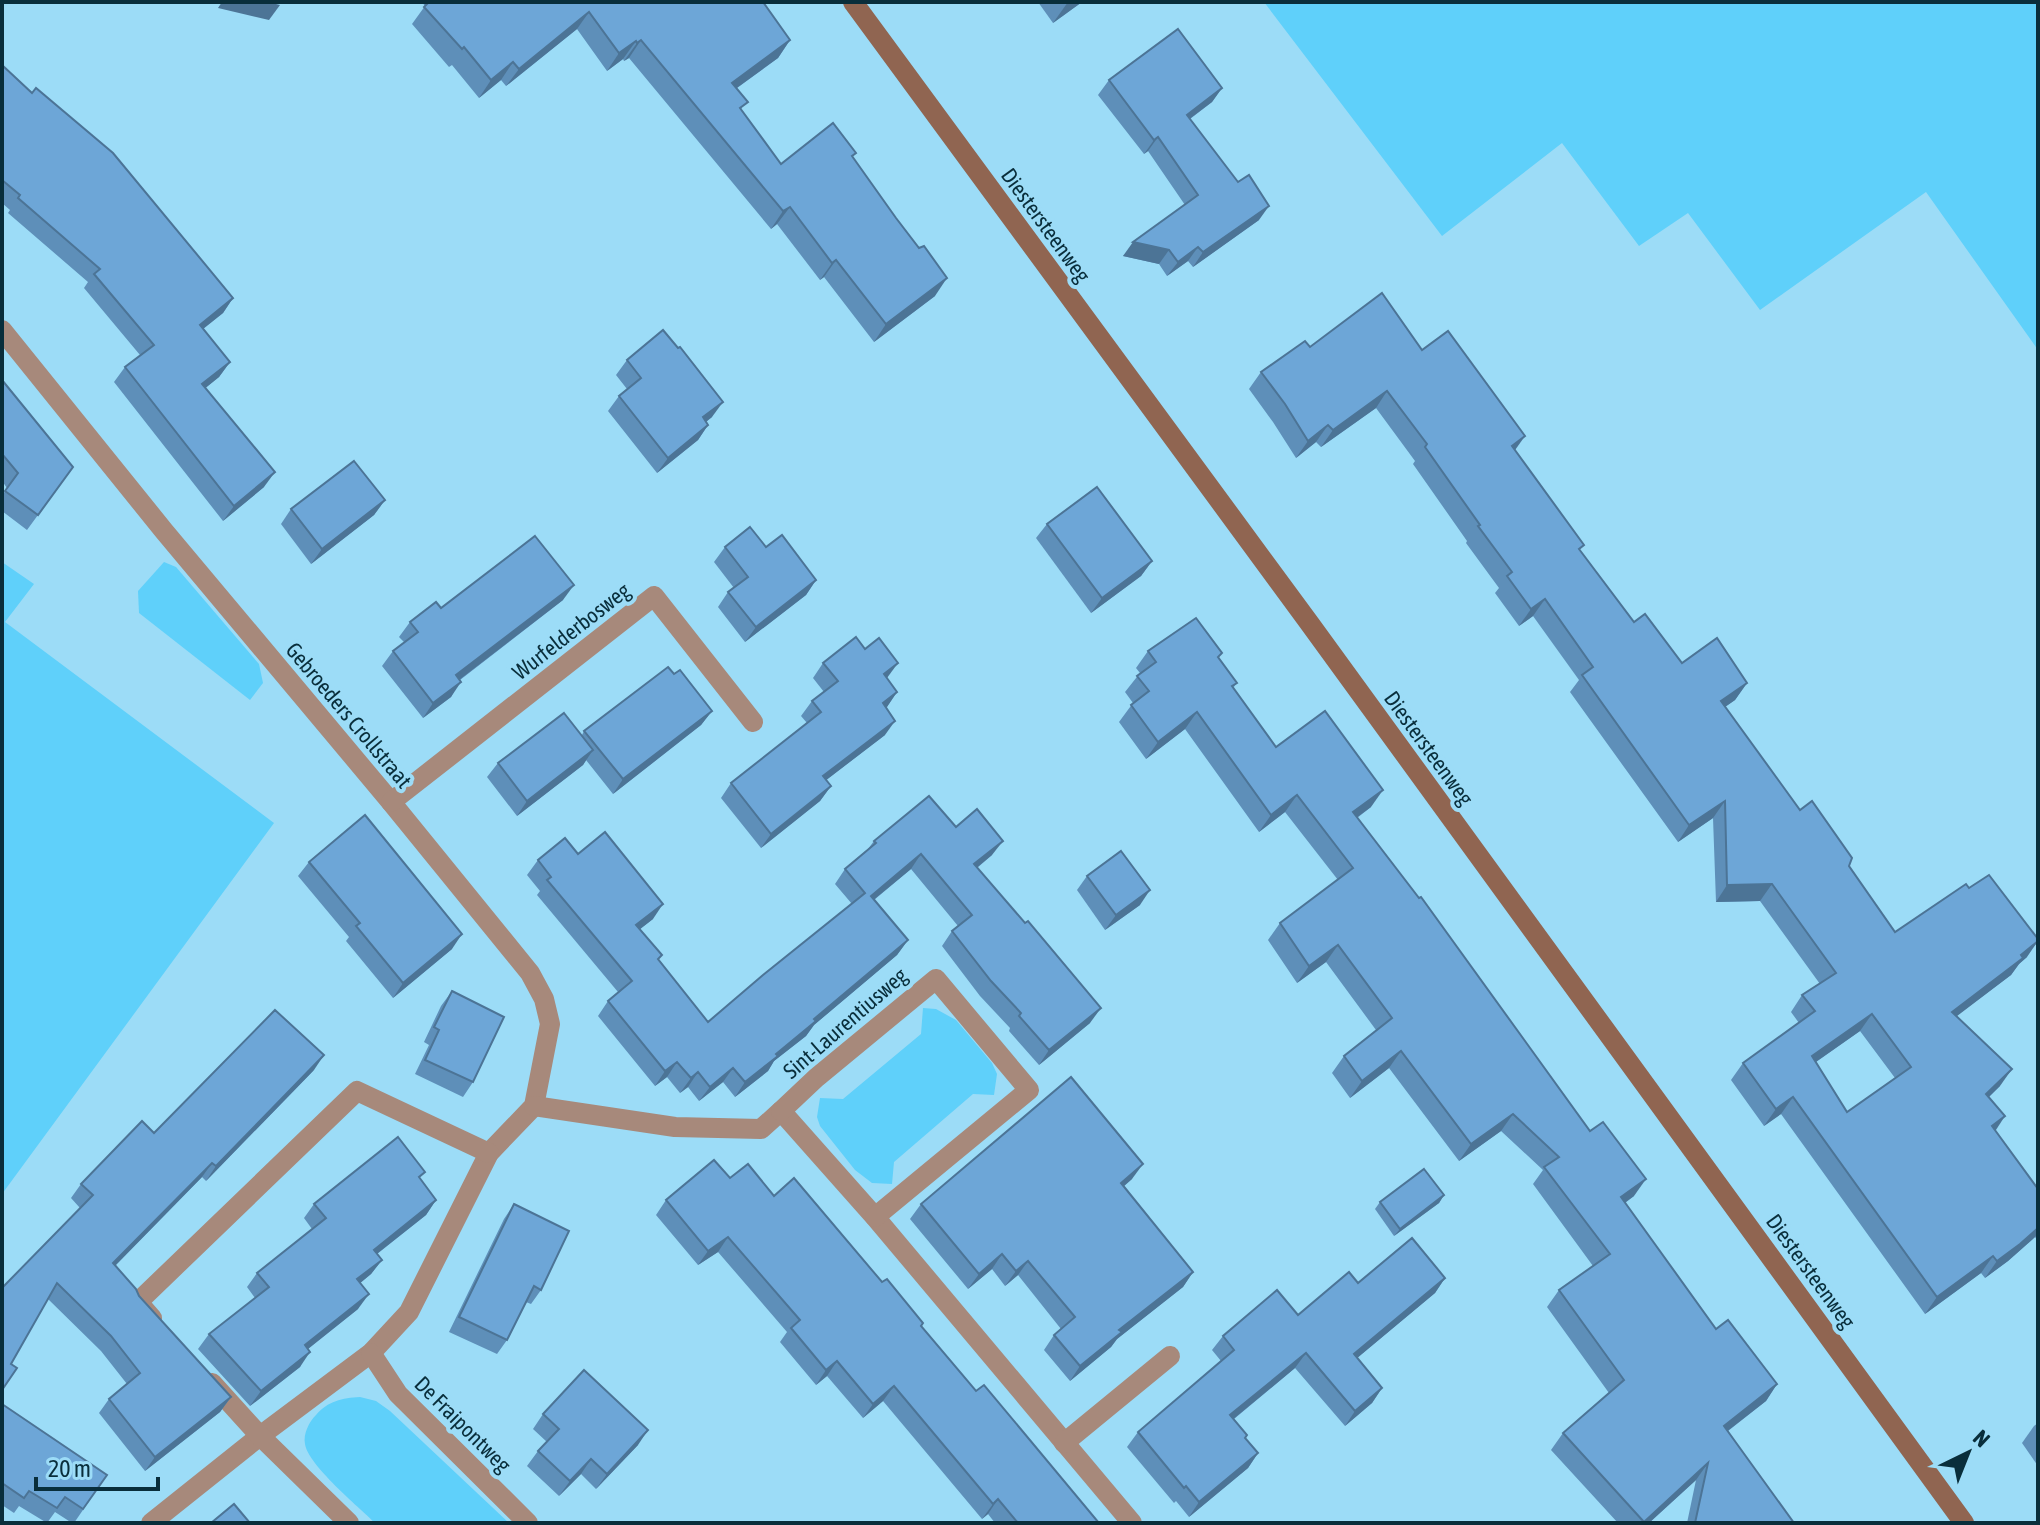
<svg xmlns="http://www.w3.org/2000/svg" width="2040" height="1525" font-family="'Asap Condensed',sans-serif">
<rect width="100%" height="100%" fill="#9cdcf7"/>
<!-- green -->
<g fill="#5fd0fa">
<path d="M1264 2H2038V350L1926 192 1760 310 1688 213 1639 246 1562 143 1442 236Z"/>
<path d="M2 562 34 584 5 622 274 823 2 1194Z"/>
<path d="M164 562 176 567 259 664 263 683 250 700 139 613 138 591Z"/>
<path d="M923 1008 936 1009 956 1020 992 1063 997 1074 994 1095 973 1094 894 1162 892 1184 872 1183 855 1170 820 1126 817 1117 820 1098 843 1099 921 1034Z"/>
<path d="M360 1397 376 1401 390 1411 509 1523H375C359 1507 308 1465 305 1444 303 1434 309 1422 316 1415 328 1401 342 1398 360 1397Z"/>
</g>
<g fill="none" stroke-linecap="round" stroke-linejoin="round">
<!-- street -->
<g stroke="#a7897b" stroke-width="20">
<path d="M2 330 164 531 391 802 530 973 544 999 550 1024 534 1106 489 1153 409 1312 371 1353 260 1436 151 1523"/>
<path d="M391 802 654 596 753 722"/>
<path d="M534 1106 675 1127 761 1129 781 1111 875 1217 1132 1523"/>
<path d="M781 1111 816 1078 936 979 1029 1090 875 1217"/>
<path d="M152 1318 138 1302 357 1091 489 1153"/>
<path d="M371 1353 398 1394 528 1523"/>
<path d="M212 1383 260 1436 349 1523"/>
<path d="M1064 1443 1170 1356"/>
</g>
<!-- secondary -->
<path stroke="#906551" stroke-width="20" d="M853 2 1310 624 1964 1523"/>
</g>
<!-- wall -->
<g fill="#5e8fb9" fill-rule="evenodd">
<path d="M422 2H763L790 40 778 58 737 88 742 111 781 164 856 153 852 157 935 296 874 342 824 277 820 280 777 224 771 229 629 58 624 61 623 59 607 71 577 29 506 86 501 80 479 98 452 65 449 67 412 24 425 6Z"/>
<path d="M1038 2H1082L1053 23Z"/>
<path d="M2 65 233 298 223 313 203 329 230 362 219 377 205 388 264 487 223 521 114 382 125 367 140 355 84 288 88 282 8 213 10 210 2 203Z"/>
<path d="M1109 80 1222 88 1212 102 1190 119 1259 220 1193 267 1188 261 1167 276 1159 264 1123 256 1185 205 1148 151 1144 154 1098 95Z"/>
<path d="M1310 347 1422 350 1515 450 1580 550 1634 622 1682 663 1747 683 1735 700 1725 707 1800 810 1849 866 1895 932 2027 957 2019 964 2011 975 1956 1016 2000 1086 1989 1097 1995 1131 2038 1189V1241L2035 1237 2008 1261 1985 1278 1981 1273 1925 1314 1781 1114 1764 1126 1731 1080 1743 1063 1799 1023 1791 1012 1802 995 1820 984 1760 901 1716 902 1713 818 1678 842 1570 692 1579 680 1533 616 1519 626 1495 593 1499 588 1466 543 1467 541 1413 464 1415 461 1376 408 1321 447 1316 442 1296 458 1273 422 1249 389 1261 372ZM1860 1031 1895 1078 1847 1112 1816 1062Z"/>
<path d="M627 360 712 417 706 422 708 425 698 440 657 473 608 411 619 396 627 389 616 375Z"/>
<path d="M2 380 73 467 27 530 2 511V496L7 488 2 481Z"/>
<path d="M385 500 374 515 311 564 281 524 291 509Z"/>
<path d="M1047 524 1152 561 1141 576 1091 613 1036 538Z"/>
<path d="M725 547H766L816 580 806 595 745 642 718 607 728 592 734 588 714 562Z"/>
<path d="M563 600 460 680 451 697 423 718 382 666 393 651 404 642 399 637 410 622 441 608Z"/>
<path d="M1148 651 1219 658 1237 683 1233 688 1276 747 1371 807 1357 818 1634 1196 1625 1203 1716 1329 1777 1384 1766 1401 1728 1431 1794 1523H1687L1696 1480 1649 1523H1618L1551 1450 1563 1433 1609 1393 1547 1307 1559 1290 1593 1266 1533 1184 1543 1170 1501 1131 1459 1161 1389 1068 1350 1098 1332 1073 1344 1056 1376 1030 1326 962 1297 983 1268 940 1280 923 1338 880 1285 812 1259 832 1185 729 1146 759 1119 722 1133 703 1125 692 1140 673 1136 668Z"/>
<path d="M823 663 887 678 897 692 886 708 885 735 826 780 831 786 820 801 761 848 721 798 731 783 807 723 801 716 812 701 824 692 813 678Z"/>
<path d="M674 674 712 711 701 725 613 794 586 760 583 765 517 816 487 777 498 763 582 735 584 731Z"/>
<path d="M956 827 992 855 977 868 1090 1023 1039 1065 1009 1031 1010 1028 980 996 942 946 952 931 958 926 911 869 874 900 908 940 897 955 814 1025 806 1036 774 1061 768 1071 735 1097 723 1082 699 1101 688 1087 680 1093 667 1077 655 1086 598 1016 608 1001 618 992 537 895 540 891 527 875 538 860 578 854 653 919 640 929 659 960 708 1022 852 904 835 884 845 869 868 849 874 841Z"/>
<path d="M309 862 452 949 393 998 346 941 349 937 298 876Z"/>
<path d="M1087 876 1140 905 1105 930 1077 890Z"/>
<path d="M452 991 473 1082 463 1097 415 1074 429 1045 424 1042 441 1006Z"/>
<path d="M314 1070 206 1181 202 1177 115 1266 139 1296 231 1397 220 1412 145 1471 99 1413 109 1399 127 1384 101 1351 48 1299 11 1364 2 1390V1288L80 1208 71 1198 81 1184 154 1133Z"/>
<path d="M730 1178 774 1196 882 1282 921 1326 976 1391 1099 1523H995L988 1514 982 1519 883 1401 863 1418 827 1376 816 1385 780 1342 787 1332 718 1252 698 1265 656 1215 666 1200Z"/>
<path d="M420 1179 436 1200 426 1215 377 1254 382 1260 371 1274 360 1283 358 1309 308 1349 300 1367 250 1406 198 1349 209 1334 255 1298 247 1287 257 1273 312 1229 304 1218 314 1204Z"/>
<path d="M1132 1179 1123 1187 1193 1272 1183 1287 1117 1339 1111 1347 1070 1381 1044 1350 1054 1335 1061 1329 1018 1275 1005 1286 992 1269 968 1289 910 1219 921 1204Z"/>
<path d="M1444 1195 1439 1203 1394 1236 1375 1209 1380 1202Z"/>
<path d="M514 1204 541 1290 531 1304 526 1302 507 1340 497 1354 449 1332 504 1219Z"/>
<path d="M1445 1278 1435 1293 1357 1358 1382 1388 1372 1403 1345 1426 1295 1368 1234 1419 1247 1435 1245 1438 1258 1453 1248 1468 1189 1517 1176 1501 1174 1503 1127 1447 1138 1432 1221 1361 1212 1350 1223 1336 1298 1315 1358 1283Z"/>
<path d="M2 1404 107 1475 74 1523H72L55 1512 47 1523 19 1506 14 1513 2 1505Z"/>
<path d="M543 1414 638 1445 596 1489 581 1474 559 1496 527 1466 538 1451 547 1442 533 1429Z"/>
<path d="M2038 1423V1466L2022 1443 2034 1426Z"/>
</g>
<!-- shaded-wall -->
<g fill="#4c7496">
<path d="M222 2H268L280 5 269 20 218 8Z"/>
<path d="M1068 2H1082L1053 23Z"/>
<path d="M589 12 577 29 506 86 519 69Z"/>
<path d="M641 40 629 58 624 61 637 43Z"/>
<path d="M790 40 778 58 720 100 732 83Z"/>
<path d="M636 41 623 59 607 71 619 53Z"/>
<path d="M513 62 501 80 479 98 491 80Z"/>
<path d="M1222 88 1212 102 1176 129 1187 115Z"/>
<path d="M1158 137 1148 151 1144 154 1154 140Z"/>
<path d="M1269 206 1259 220 1193 267 1203 252Z"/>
<path d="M790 207 777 224 771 229 783 211Z"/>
<path d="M1133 242 1169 250 1159 264 1123 256Z"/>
<path d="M1198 247 1188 261 1167 276 1178 262Z"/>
<path d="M836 260 824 277 820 280 832 263Z"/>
<path d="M947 278 935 296 874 342 886 324Z"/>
<path d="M233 298 223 313 189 340 200 325Z"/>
<path d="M230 362 219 377 192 399 202 384Z"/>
<path d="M1387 391 1376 408 1321 447 1333 430Z"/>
<path d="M723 402 712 417 693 432 703 417Z"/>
<path d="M708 425 698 440 657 473 668 458Z"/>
<path d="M1328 425 1316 442 1296 458 1308 441Z"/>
<path d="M1525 436 1513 453 1512 446Z"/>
<path d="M275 472 264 487 223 521 234 506Z"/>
<path d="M385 500 374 515 311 564 322 549Z"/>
<path d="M1152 561 1141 576 1091 613 1102 598Z"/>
<path d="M816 580 806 595 745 642 756 627Z"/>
<path d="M574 585 563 600 446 690 456 675Z"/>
<path d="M1545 599 1533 616 1519 626 1531 609Z"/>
<path d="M898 663 887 678 873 689 884 674Z"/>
<path d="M461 682 451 697 423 718 433 703Z"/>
<path d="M1747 683 1735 700 1709 718 1721 701Z"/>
<path d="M897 692 887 707 872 718 883 703Z"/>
<path d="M712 711 701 725 613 794 623 779Z"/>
<path d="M1197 712 1185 729 1146 759 1158 742Z"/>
<path d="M895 721 885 735 812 791 823 776Z"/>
<path d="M593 750 583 765 517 816 527 801Z"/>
<path d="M831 786 820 801 761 848 771 834Z"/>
<path d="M1383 790 1371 807 1341 829 1353 812Z"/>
<path d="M1297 795 1285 812 1259 832 1271 815Z"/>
<path d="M1725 801 1713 818 1678 842 1689 825Z"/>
<path d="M1003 841 992 855 963 879 974 864Z"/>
<path d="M921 854 911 869 860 911 871 896Z"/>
<path d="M1772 884 1760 901 1716 902 1727 885Z"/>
<path d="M1150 890 1140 905 1105 930 1116 915Z"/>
<path d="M663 904 653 919 626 940 636 925Z"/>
<path d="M462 934 452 949 393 998 403 983Z"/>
<path d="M908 940 897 955 814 1025 806 1036 774 1061 768 1071 735 1097 745 1082 814 1019Z"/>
<path d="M2038 941 2027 957 2019 964 2011 975 1940 1029 1952 1012Z"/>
<path d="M1338 945 1326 962 1297 983 1309 966Z"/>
<path d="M1101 1008 1090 1023 1039 1065 1049 1050Z"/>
<path d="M1872 1014 1860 1031 1800 1073 1812 1056Z"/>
<path d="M1401 1051 1389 1068 1350 1098 1362 1081Z"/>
<path d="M324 1055 314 1070 206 1181 216 1166Z"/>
<path d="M677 1062 667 1077 655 1086 665 1071Z"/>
<path d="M733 1068 723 1082 699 1101 710 1087Z"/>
<path d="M2012 1069 2000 1086 1974 1111 1986 1094Z"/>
<path d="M698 1072 688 1087 680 1093 691 1078Z"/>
<path d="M1793 1097 1781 1114 1764 1126 1776 1109Z"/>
<path d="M1513 1114 1501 1131 1459 1161 1471 1144Z"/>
<path d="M2005 1116 1994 1133 1992 1126Z"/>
<path d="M212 1163 202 1177 103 1278 113 1263Z"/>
<path d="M1143 1164 1132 1179 1110 1198 1121 1183Z"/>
<path d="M1646 1179 1634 1196 1609 1214 1621 1197Z"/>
<path d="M1444 1195 1439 1203 1394 1236 1400 1229Z"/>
<path d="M436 1200 426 1215 364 1264 374 1250Z"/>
<path d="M2038 1228V1233L2035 1237 2008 1261 1985 1278 1997 1261Z"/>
<path d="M728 1237 718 1252 698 1265 708 1251Z"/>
<path d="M1002 1254 992 1269 968 1289 979 1274Z"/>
<path d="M1993 1256 1981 1273 1925 1314 1937 1297Z"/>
<path d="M382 1260 371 1274 347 1294 357 1279Z"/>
<path d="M1028 1261 1018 1275 1005 1286 1016 1271Z"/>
<path d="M1193 1272 1183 1287 1117 1339 1111 1347 1070 1381 1080 1366 1119 1330Z"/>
<path d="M1445 1278 1435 1293 1344 1369 1354 1354Z"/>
<path d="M369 1294 358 1309 294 1360 305 1345Z"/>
<path d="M310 1352 300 1367 250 1406 261 1391Z"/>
<path d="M1306 1353 1295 1368 1220 1430 1230 1415Z"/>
<path d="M837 1361 827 1376 816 1385 826 1370Z"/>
<path d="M1777 1384 1766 1401 1712 1443 1724 1426Z"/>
<path d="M894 1386 883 1401 863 1418 873 1404Z"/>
<path d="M1382 1388 1372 1403 1345 1426 1355 1411Z"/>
<path d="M231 1397 220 1412 145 1471 155 1457Z"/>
<path d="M648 1430 638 1445 596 1489 607 1474Z"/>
<path d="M1258 1453 1248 1468 1189 1517 1199 1502Z"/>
<path d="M591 1459 581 1474 559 1496 570 1481Z"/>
<path d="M1708 1463 1696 1480 1649 1523H1643Z"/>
<path d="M998 1499 988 1514 982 1519 993 1504Z"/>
</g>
<!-- building -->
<g fill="#6da6d7" stroke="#4c7496" stroke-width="2" fill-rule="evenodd">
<path d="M429 2H763L790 40 732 83 748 102 740 108 781 164 833 123 856 153 852 156 896 218 919 248 924 246 947 278 886 324 836 260 832 263 790 207 783 211 641 40 637 43 636 41 619 53 589 12 519 69 513 62 491 80 464 47 462 49 424 7Z"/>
<path d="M1178 29 1222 88 1187 115 1238 182 1249 175 1269 206 1203 252 1198 247 1178 262 1169 250 1133 242 1198 195 1158 137 1154 140 1109 80Z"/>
<path d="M2 65 32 93 36 88 113 153 233 298 200 325 230 362 202 384 275 472 234 506 125 367 154 345 94 274 100 269 18 198 20 195 2 180Z"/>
<path d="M1382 293 1422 350 1448 331 1525 436 1512 446 1584 545 1579 549 1634 622 1645 614 1682 663 1717 638 1747 683 1721 701 1800 810 1812 801 1852 858 1849 866 1895 932 1966 884 1969 888 1989 875 2038 939V941L2021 955 2023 958 1952 1012 2012 1069 1986 1094 2005 1116 1992 1126 2038 1189V1228L2020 1244 1997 1261 1993 1256 1937 1297 1793 1097 1776 1109 1743 1063 1815 1011 1802 995 1836 973 1772 884 1727 885 1725 801 1689 825 1582 675 1593 667 1545 599 1531 609 1507 576 1512 572 1478 526 1480 525 1425 447 1427 444 1387 391 1333 430 1328 425 1308 441 1285 404 1261 372 1305 341 1310 347ZM1872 1014 1911 1067 1847 1112 1812 1056Z"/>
<path d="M663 330 678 348 680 347 723 402 703 417 708 425 668 458 619 396 641 378 627 360Z"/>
<path d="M2 380 73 467 38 515 5 491 18 473 2 454Z"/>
<path d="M354 461 385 500 322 549 291 509Z"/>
<path d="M1097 487 1152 561 1102 598 1047 524Z"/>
<path d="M750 527 766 547 782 535 816 580 756 627 728 592 748 577 725 547Z"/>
<path d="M535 536 574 585 456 675 461 682 433 703 393 651 418 632 410 622 436 602 441 608Z"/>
<path d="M1196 618 1222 653 1218 657 1237 683 1232 686 1276 747 1325 711 1383 790 1353 812 1419 898 1421 897 1590 1131 1603 1122 1646 1179 1621 1197 1716 1329 1728 1320 1777 1384 1724 1426 1794 1523H1695L1708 1463 1644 1522 1563 1433 1624 1380 1559 1290 1610 1254 1544 1167 1559 1157 1513 1114 1471 1144 1401 1051 1362 1081 1344 1056 1392 1018 1338 945 1309 966 1280 923 1353 868 1297 795 1271 815 1197 712 1158 742 1131 705 1149 691 1137 676 1156 662 1148 651Z"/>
<path d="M856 637 865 649 879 638 898 663 884 674 897 692 883 703 895 721 823 776 831 786 771 834 731 783 821 712 812 701 838 681 823 663Z"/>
<path d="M668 667 674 674 680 670 712 711 623 779 584 731Z"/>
<path d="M564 713 593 750 527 801 498 763Z"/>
<path d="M929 796 956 827 977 809 1003 841 974 864 1025 923 1028 921 1101 1008 1049 1050 1019 1016 1021 1013 991 981 952 931 972 915 921 854 871 896 908 940 814 1019 816 1021 776 1054 778 1056 745 1082 733 1068 710 1087 698 1072 691 1078 677 1062 665 1071 608 1001 632 981 547 880 551 877 538 860 565 838 578 854 605 832 663 904 636 925 662 955 658 959 708 1022 763 975 865 893 845 869 876 843 874 841Z"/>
<path d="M365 815 462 934 403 983 356 926 360 923 309 862Z"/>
<path d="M1121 851 1150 890 1116 915 1087 876Z"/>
<path d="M452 991 504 1017 473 1082 425 1060 439 1030 434 1027Z"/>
<path d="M275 1010 324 1055 216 1166 212 1163 113 1263 136 1289 139 1296 231 1397 155 1457 109 1399 140 1373 111 1336 57 1283 11 1364 17 1368 2 1390V1288L93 1195 81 1184 142 1121 154 1133Z"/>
<path d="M1071 1077 1143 1164 1121 1183 1193 1272 1119 1330 1122 1332 1080 1366 1054 1335 1075 1317 1028 1261 1016 1271 1002 1254 979 1274 921 1204Z"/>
<path d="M398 1137 425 1172 419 1177 436 1200 374 1250 382 1260 357 1279 369 1294 305 1345 310 1352 261 1391 209 1334 269 1287 257 1273 326 1218 314 1204Z"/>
<path d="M714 1160 730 1178 748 1164 774 1196 794 1178 882 1282 887 1279 923 1323 921 1326 976 1391 984 1385 1099 1523H1018L998 1499 993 1504 894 1386 873 1404 837 1361 826 1370 791 1328 800 1320 728 1237 708 1251 666 1200Z"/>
<path d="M1424 1169 1444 1195 1400 1229 1380 1202Z"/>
<path d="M514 1204 569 1231 541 1290 534 1286 507 1340 459 1317Z"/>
<path d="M1412 1238 1445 1278 1354 1354 1382 1388 1355 1411 1306 1353 1230 1415 1247 1435 1245 1438 1258 1453 1199 1502 1186 1486 1184 1488 1138 1432 1234 1350 1223 1336 1277 1290 1298 1315 1349 1272 1358 1283Z"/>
<path d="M584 1370 648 1430 607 1474 591 1459 570 1481 538 1451 559 1429 543 1414Z"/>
<path d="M2 1404 107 1475 83 1509 65 1497 57 1508 29 1491 24 1498 2 1483Z"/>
<path d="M234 1504 250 1523H211Z"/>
</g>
<g text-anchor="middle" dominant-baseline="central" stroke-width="8" stroke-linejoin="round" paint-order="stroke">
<!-- street labels -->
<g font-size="22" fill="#092e3b" stroke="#9cdcf7">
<text transform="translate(1046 225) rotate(54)">Diestersteenweg</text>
<text transform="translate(571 631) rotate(-38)">Wurfelderbosweg</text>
<text transform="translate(349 715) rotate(50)">Gebroeders Crollstraat</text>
<text transform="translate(1429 748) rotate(54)">Diestersteenweg</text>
<text transform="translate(845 1023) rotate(-41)">Sint-Laurentiusweg</text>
<text transform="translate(1811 1271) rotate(54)">Diestersteenweg</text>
<text transform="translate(463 1424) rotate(45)">De Fraipontweg</text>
</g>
</g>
<!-- border -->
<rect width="2040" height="1525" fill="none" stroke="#092e3b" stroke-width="8"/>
<!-- north arrow -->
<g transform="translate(1968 1453) rotate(43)" stroke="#9cdcf7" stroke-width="6" paint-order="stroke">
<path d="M0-6L14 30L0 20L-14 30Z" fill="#092e3b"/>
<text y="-12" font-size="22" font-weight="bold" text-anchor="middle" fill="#092e3b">N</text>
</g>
<!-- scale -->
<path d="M36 1477v12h122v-12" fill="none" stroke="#092e3b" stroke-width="4"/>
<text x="48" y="1477" font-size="24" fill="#092e3b" stroke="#9cdcf7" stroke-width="6" paint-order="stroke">20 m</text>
</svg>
